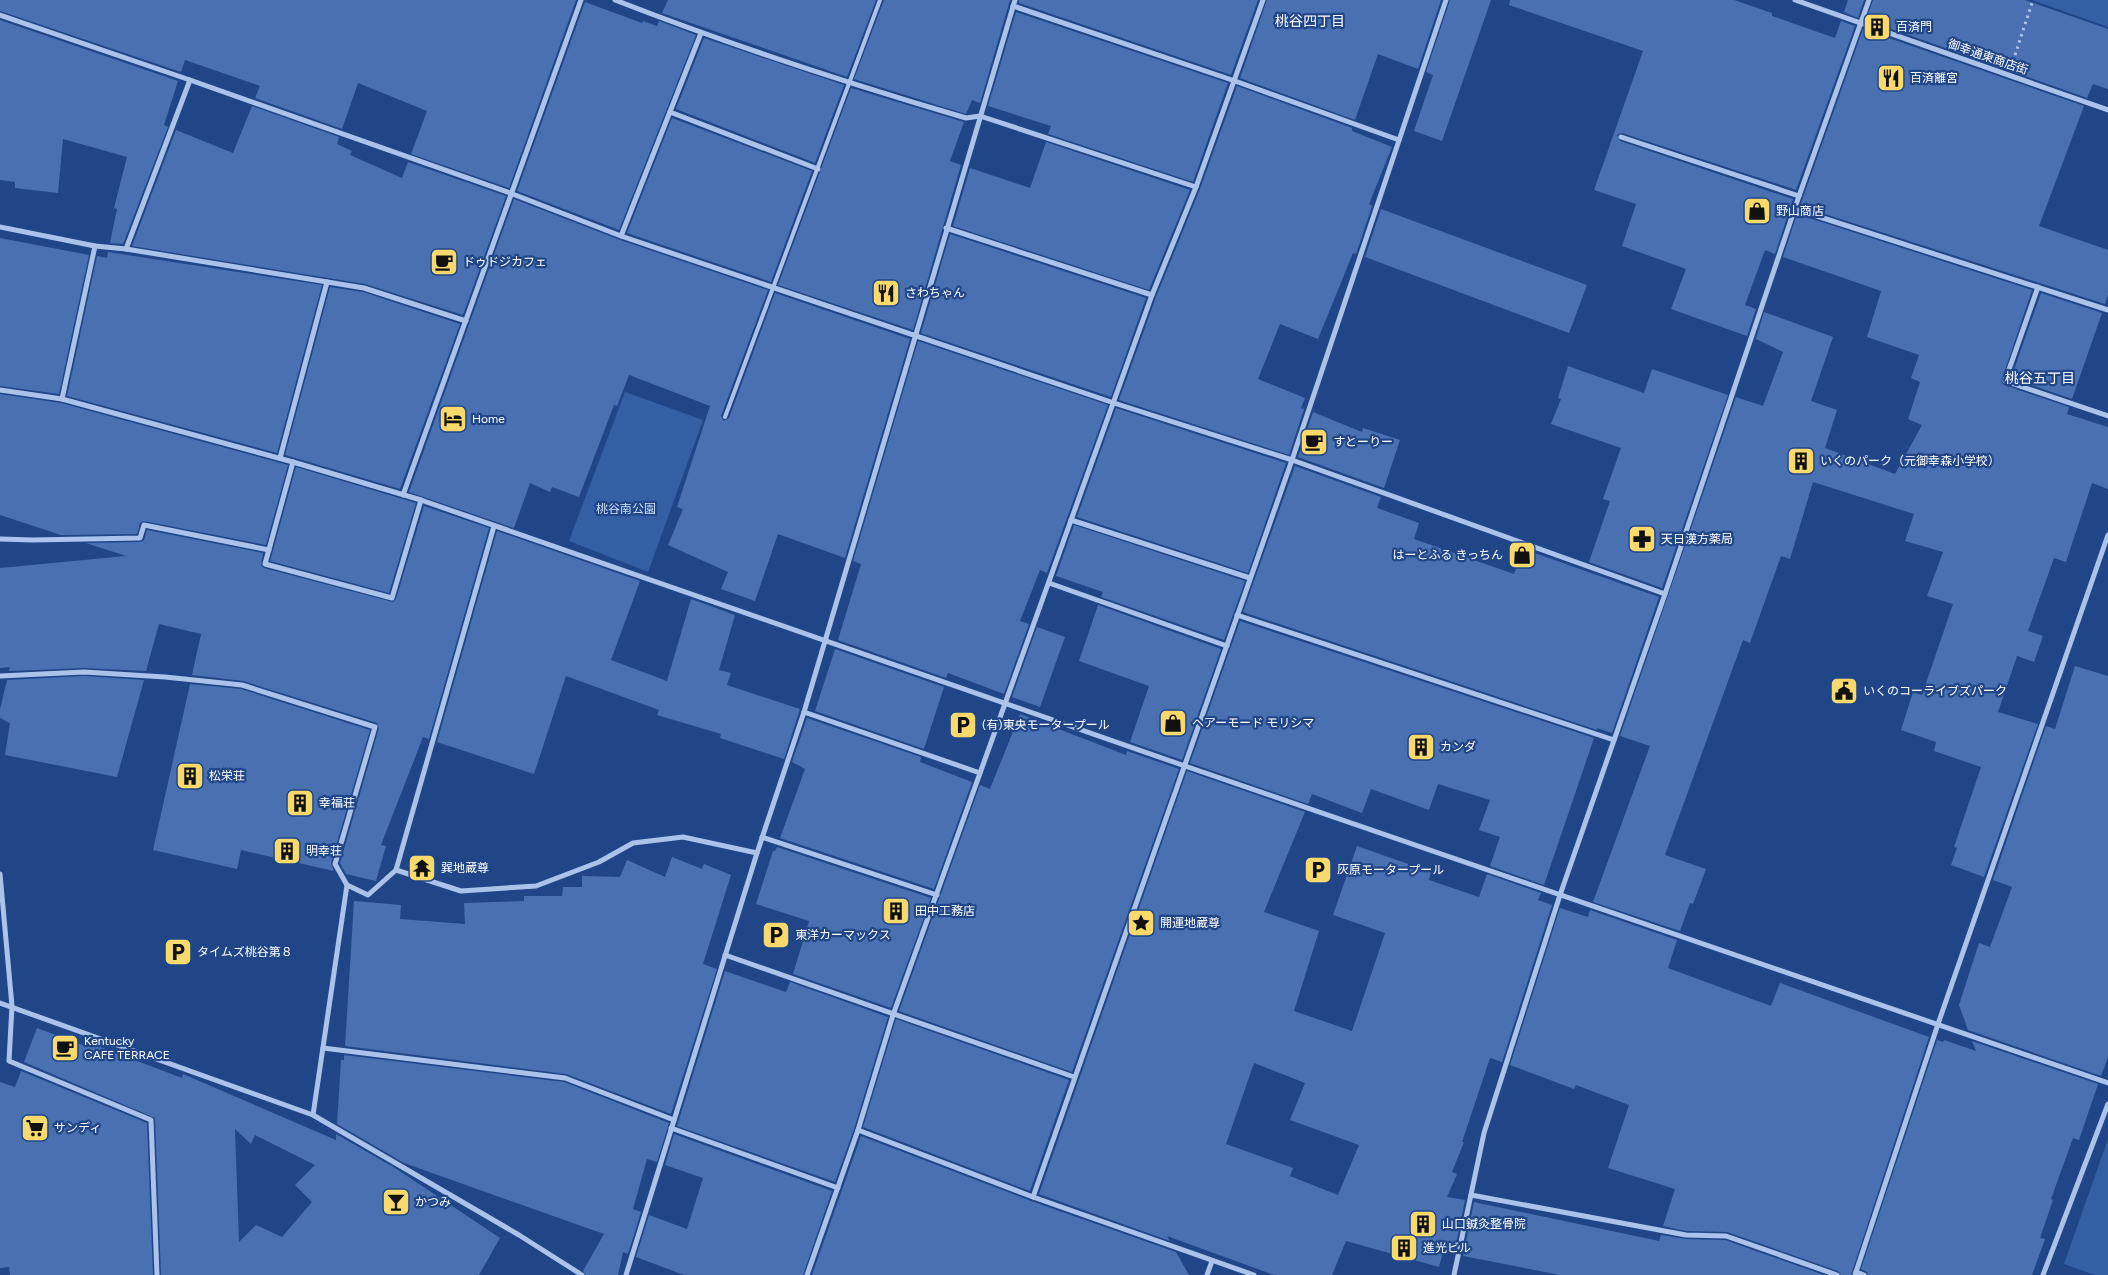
<svg xmlns="http://www.w3.org/2000/svg" width="2108" height="1275" font-family="Figtree,'Noto Sans JP',sans-serif">
<rect width="100%" height="100%" fill="#204688"/>
<!-- green -->
<g fill="#345fa5">
<path d="M2032 0H2108V27Z"/>
<path d="M625 392 703 420 648 572 569 541Z"/>
<path d="M2108 1139V1275H2095L2064 1264Z"/>
</g>
<!-- building -->
<g fill="#4970b0" fill-rule="evenodd">
<path d="M0 0H576L509 188 411 154 427 111 358 83 342 129 255 98 260 86 185 60 181 72 0 11Z"/>
<path d="M668 0H876L847 77 662 13Z"/>
<path d="M884 0H1010L980 103 972 100 966 114 854 79Z"/>
<path d="M1019 0H1258L1231 75 1019 3Z"/>
<path d="M1267 0H1441L1418 69 1378 54 1355 120 1240 78Z"/>
<path d="M1450 0H1491L1442 141 1414 131 1433 75 1426 72Z"/>
<path d="M1510 0H1734L1772 13V16L1835 38 1841 21 1855 26 1796 190 1622 133 1617 135 1620 141 1793 199 1775 254 1765 250 1745 305 1756 309 1747 336 1671 309 1686 269 1622 246 1636 204 1594 190 1643 51 1509 5Z"/>
<path d="M1848 0H1864L1858 18 1844 12Z"/>
<path d="M1873 0H2025L2108 29V89L2093 84 2087 98 1866 20Z"/>
<path d="M585 2 642 23 643 21 657 26 659 21 696 35 619 230 517 191Z"/>
<path d="M1016 12 1228 83 1193 182 1048 134 1051 126 988 106Z"/>
<path d="M0 20 178 81 164 125 168 127 123 244 110 243 117 209 114 208 127 157 63 139 58 193 15 188V182L0 180Z"/>
<path d="M1863 29 2084 106 2039 226 2108 250V295L2105 304 1800 206Z"/>
<path d="M704 38 844 85 815 163 676 109Z"/>
<path d="M1237 86 1352 128V131L1392 147 1369 204 1372 206 1356 254 1353 253 1318 339 1280 324 1258 379 1305 398 1301 408 1304 409 1289 455 1119 400 1156 297 1200 189Z"/>
<path d="M851 88 964 122 950 161 961 165 913 330 778 285Z"/>
<path d="M252 106 339 137 337 144 352 151 350 155 402 178 408 162 506 196 463 315 365 284 132 246 176 130 233 153Z"/>
<path d="M672 118 812 171 771 282 627 233Z"/>
<path d="M1046 142 1190 190 1149 290 953 226 970 168 1030 188Z"/>
<path d="M514 199 620 240 768 290 721 416 724 421 729 418 775 293 910 339 845 558 778 534 755 601 721 589 728 572 668 545 683 509 677 507 710 406 629 375 617 406 614 405 579 497 552 487 550 492 530 483 514 528 409 492Z"/>
<path d="M1381 209 1587 285 1569 333 1365 257Z"/>
<path d="M1797 214 2032 290 2001 382 2004 385 2069 407 2067 414 2108 427V489L2092 483 2066 562 2054 558 2028 631 2043 636 2034 662 2017 656 1998 712 2038 724 1984 877 1951 865 1957 848 1954 847 1981 767 1934 751 1936 742 1901 730 1913 692 1922 695 1953 604 1927 596 1943 552 1905 541 1914 514 1813 482 1790 559 1781 556 1750 643 1743 640 1665 855 1706 869 1693 904 1690 903 1680 931 1593 902 1650 746 1620 736 1736 397 1763 406 1783 352 1756 339 1764 312 1833 337 1811 401 1837 410 1825 448 1895 474 1922 425 1908 419 1920 382 1911 378 1919 355 1867 337 1881 291 1783 257Z"/>
<path d="M950 234 1146 298 1111 397 921 333Z"/>
<path d="M0 238 89 255 59 394 0 386Z"/>
<path d="M108 252 322 285 277 453 67 396 97 256 107 258Z"/>
<path d="M330 287 363 292 460 324 400 489 285 455Z"/>
<path d="M2041 293 2102 313 2072 399 2011 378Z"/>
<path d="M918 341 1108 405 1047 573 1040 570 1020 621 1029 624 1004 694 948 673 946 678 838 640 861 564 853 561Z"/>
<path d="M1568 366 1644 393 1652 369 1728 395 1662 588 1589 562 1610 501 1603 499 1621 448 1551 424 1561 399 1558 398Z"/>
<path d="M0 394 61 403 288 465 266 545 144 521 140 523 137 534 61 535 0 515Z"/>
<path d="M1116 408 1286 463 1248 573 1077 517Z"/>
<path d="M1313 412 1362 432 1363 428 1400 440 1384 488 1298 457Z"/>
<path d="M1295 466 1381 497 1377 508 1419 523 1414 539 1514 574 1523 549 1659 597 1612 733 1597 728V730L1243 612Z"/>
<path d="M296 467 416 503 389 593 270 561Z"/>
<path d="M424 506 489 528 429 739 423 737 381 845 386 846 376 881 346 874 340 863 379 728 377 723 243 681 192 675 201 634 159 624 146 671 84 668 9 671 10 667 0 668V568L126 556 86 543 141 542 144 540 147 530 263 553 261 565 264 568 393 602 396 599Z"/>
<path d="M1074 525 1245 581 1224 640 1101 597 1103 592 1056 576Z"/>
<path d="M497 531 640 581 611 660 667 681 691 599 735 615 719 670 731 673 727 685 800 709 784 759 720 738 721 734 657 715 659 710 566 676 534 774 437 742Z"/>
<path d="M1098 605 1221 649 1182 760 1130 742 1149 686 1079 661Z"/>
<path d="M1240 621 1594 738 1544 885 1490 866 1500 837 1479 830 1490 800 1438 784 1429 810 1371 789 1362 813 1312 794 1308 804 1190 763Z"/>
<path d="M1037 627 1065 637 1040 707 1012 697Z"/>
<path d="M835 649 944 687 924 749 815 711Z"/>
<path d="M2075 666 2108 676V1057L2101 1076 1968 1030 1959 1005 1979 943 1990 947 2012 887 1993 880 2046 726 2055 729Z"/>
<path d="M84 676 144 680 117 777 5 755 10 723 0 718V709L7 680Z"/>
<path d="M190 684 241 689 370 730 331 863 334 871 241 850 237 869 153 850Z"/>
<path d="M1020 714 1126 755 1127 751 1179 769 1072 1072 899 1011 980 785 990 789Z"/>
<path d="M807 718 921 757 920 762 972 782 934 889 780 838 805 769 792 762Z"/>
<path d="M1187 771 1305 812 1264 912 1319 931 1294 1011 1352 1031 1385 933 1333 915 1357 846 1431 872 1429 880 1479 897 1487 874 1541 893 1538 900 1552 905 1502 1062 1490 1058 1462 1142H1464L1452 1172 1457 1174 1447 1197 1465 1200 1454 1254 1443 1252 1439 1267 1346 1241 1332 1275H1274L1167 1236 1170 1241 1039 1194ZM1254 1063 1305 1083 1290 1120 1359 1145 1338 1195 1290 1176 1293 1168 1226 1144Z"/>
<path d="M777 847 931 898 891 1008 793 974 809 921 756 904 773 851H775Z"/>
<path d="M672 857 702 869 704 864 731 875 703 964 717 969 671 1114 566 1074 345 1046 354 901 401 905 400 919 465 924 464 903 524 901V896H562L563 887H582V876L620 877 627 860 665 877Z"/>
<path d="M1560 908 1588 917 1590 910 1677 940 1668 968 1771 1006 1780 983 1929 1037 1851 1275H1841L1838 1271 1727 1232 1686 1231 1663 1226 1675 1189 1608 1168 1629 1105 1576 1085 1574 1089 1510 1065Z"/>
<path d="M725 971 786 992 790 982 888 1017 854 1129 835 1182 677 1126Z"/>
<path d="M896 1019 1069 1080 1030 1191 863 1127Z"/>
<path d="M37 1028 88 1047 90 1043 182 1078 183 1074 336 1140V1134L395 1168 500 1238 479 1275H161L155 1118 24 1062ZM235 1129 251 1144 255 1135 315 1165 295 1185 312 1202 282 1237 256 1225 239 1242Z"/>
<path d="M1937 1040 1943 1042 1944 1040 1976 1051 1972 1041 2098 1084 2079 1140 2073 1138 2051 1199 2053 1200 2040 1238 2045 1239 2032 1275H1868L1867 1272 1861 1269Z"/>
<path d="M344 1055 564 1082 669 1123 657 1162 647 1159 633 1209 641 1212 628 1254 623 1252 618 1275H586L583 1271 604 1234 404 1163 337 1124 341 1060H344Z"/>
<path d="M21 1071 147 1123 153 1275H10L9 1267 0 1268V1082L15 1087Z"/>
<path d="M674 1134 832 1191 803 1275H684L636 1257 649 1215 687 1229 703 1178 665 1165Z"/>
<path d="M861 1136 1031 1201 1176 1252 1189 1275H812Z"/>
<path d="M1474 1202 1659 1241 1661 1235 1686 1239 1725 1240 1824 1275H1560L1463 1256Z"/>
</g>
<g fill="none" stroke-linecap="round" stroke-linejoin="round">
<!-- path -->
<path stroke="#abc3ea" stroke-width="3" stroke-dasharray="2.5 4" stroke-linecap="butt" d="M2015 55 2033 0"/>
<!-- lane -->
<path stroke="#abc3ea" stroke-width="4" d="M725 417 880 0"/>
<!-- street -->
<g stroke="#abc3ea" stroke-width="5">
<path d="M615 0C730 45 847 83 966 118L980 116 1196 187"/>
<path d="M1795 0 2108 110"/>
<path d="M1013 6 1235 81 1399 140"/>
<path d="M0 15 190 80 510 193 621 236 1114 403 1292 460 1665 594"/>
<path d="M670 112 818 169"/>
<path d="M1621 137 1799 196"/>
<path d="M1795 209 2108 310"/>
<path d="M0 227 95 246 126 249 364 288 466 321"/>
<path d="M946 228 1152 295"/>
<path d="M621 236 701 33"/>
<path d="M126 249 190 80"/>
<path d="M2038 287 2005 381 2108 416"/>
<path d="M0 390 62 399 293 462 421 500 1185 766 2108 1083"/>
<path d="M62 399 95 246"/>
<path d="M280 458 327 282"/>
<path d="M293 462 265 564 392 598 421 500"/>
<path d="M403 495 581 0"/>
<path d="M1071 520 1250 578"/>
<path d="M0 539 33 540 140 538 144 525 269 550"/>
<path d="M1049 583 1227 646"/>
<path d="M1237 615 1614 740"/>
<path d="M0 676 84 672 165 677 242 685 375 727 335 864 347 885"/>
<path d="M804 712 980 773"/>
<path d="M762 837 937 895"/>
<path d="M396 870 461 891 536 886 599 862 633 843 683 837 757 853"/>
<path d="M0 874 12 1006 9 1061 151 1120 157 1275"/>
<path d="M725 955 1074 1077"/>
<path d="M0 1003 313 1115 519 1235 582 1275"/>
<path d="M323 1048 565 1078 674 1120"/>
<path d="M313 1115 347 885 368 895 396 870 494 526"/>
<path d="M671 1128 838 1188"/>
<path d="M858 1130 1033 1197 1254 1275"/>
<path d="M1471 1195 1686 1235 1726 1236 1837 1275"/>
<path d="M1033 1197 1292 460 1446 0"/>
<path d="M1856 1272 1864 1275"/>
<path d="M626 1275 757 853 804 712 1015 0"/>
<path d="M807 1275 858 1130 893 1015 1152 295 1196 187 1263 0"/>
<path d="M1207 1275 1212 1261"/>
<path d="M1454 1275 1484 1133 1560 895 1665 594 1799 196 1869 0"/>
<path d="M1855 1275 1938 1024 2108 535"/>
<path d="M2043 1275 2108 1104"/>
</g>
</g>
<!-- icons -->
<defs>
<g id="building-square" transform="scale(1.4375)"><rect x="-9" y="-9" width="18" height="18" rx="4" fill="#f8d96c" stroke="#204688"/><path d="M-4-6H4V6H1V3H-1V6H-4ZM-2.5-4.3h1.7v1.8h-1.7ZM.8-4.3h1.7v1.8H.8ZM-2.5-1h1.7V.8h-1.7ZM.8-1h1.7V.8H.8Z" fill="#111"/></g>
<g id="restaurant-square" transform="scale(1.4375)"><rect x="-9" y="-9" width="18" height="18" rx="4" fill="#f8d96c" stroke="#204688"/><path d="M-5-6h1v4h1v-4h1v4h1v-4h1v5L-1.5 .5V6h-2V.5L-5-1ZM5-6V6H3V1.5H1.5Q1.5-4 5-6Z" fill="#111"/></g>
<g id="shop-square" transform="scale(1.4375)"><rect x="-9" y="-9" width="18" height="18" rx="4" fill="#f8d96c" stroke="#204688"/><path d="M-5-2.5h2.3a2.7 3.5 0 0 1 5.4 0H5L5.5 6h-11ZM-1.5-2.5h3a1.5 2.3 0 0 0-3 0Z" fill="#111"/></g>
<g id="cafe-square" transform="scale(1.4375)"><rect x="-9" y="-9" width="18" height="18" rx="4" fill="#f8d96c" stroke="#204688"/><path d="M-5.5-4.5H6V0H3Q3 3.5 0 3.5H-2.5Q-5.5 3.5-5.5 0ZM3-3.2v2h1.7v-2ZM-6 4.5H4V6H-6Z" fill="#111"/></g>
<g id="hotel-square" transform="scale(1.4375)"><rect x="-9" y="-9" width="18" height="18" rx="4" fill="#f8d96c" stroke="#204688"/><path d="M-6-4.5h1.5V1H6V5H4.5V3h-9V5H-6ZM-4 0a1.8 1.8 0 1 1 3.6 0ZM.5 0V-2.5h3Q6-2.5 6 0Z" fill="#111"/></g>
<g id="pharmacy-square" transform="scale(1.4375)"><rect x="-9" y="-9" width="18" height="18" rx="4" fill="#f8d96c" stroke="#204688"/><path d="M-2-6h4v4h4v4h-4v4h-4v-4h-4v-4h4Z" fill="#111"/></g>
<g id="civic-square" transform="scale(1.4375)"><rect x="-9" y="-9" width="18" height="18" rx="4" fill="#f8d96c" stroke="#204688"/><path d="M-.6-6.5H3V-4.5H.6V-3L4-1V1h2V6H-6V1h2V-1L-.6-3ZM-1.2 2.5V6h2.4V2.5Z" fill="#111"/></g>
<g id="parking-square" transform="scale(1.4375)"><rect x="-9" y="-9" width="18" height="18" rx="4" fill="#f8d96c" stroke="#204688"/><path d="M-3.5-5.5H1a3.5 3.5 0 0 1 0 7H-1V5.5H-3.5ZM-1-3.4V-.6H.8a1.4 1.4 0 0 0 0-2.8Z" fill="#111"/></g>
<g id="temple-square" transform="scale(1.4375)"><rect x="-9" y="-9" width="18" height="18" rx="4" fill="#f8d96c" stroke="#204688"/><path d="M0-6L5-2H3V0L6.5 2.5H4V6H1.5V3h-3V6H-4V2.5H-6.5L-3 0V-2H-5Z" fill="#111"/></g>
<g id="sight-square" transform="scale(1.4375)"><rect x="-9" y="-9" width="18" height="18" rx="4" fill="#f8d96c" stroke="#204688"/><path d="M0-6L1.8-2.2L6-1.7L2.9 1.2L3.7 5.4L0 3.3L-3.7 5.4L-2.9 1.2L-6-1.7L-1.8-2.2Z" fill="#111"/></g>
<g id="supermarket-square" transform="scale(1.4375)"><rect x="-9" y="-9" width="18" height="18" rx="4" fill="#f8d96c" stroke="#204688"/><path d="M-6-5.5h2.5l.6 2H6L4.5 2H-2.5L-4.4-4H-6ZM-1.5 3.2a1.3 1.3 0 1 0 .1 0ZM3 3.2a1.3 1.3 0 1 0 .1 0Z" fill="#111"/></g>
<g id="bar-square" transform="scale(1.4375)"><rect x="-9" y="-9" width="18" height="18" rx="4" fill="#f8d96c" stroke="#204688"/><path d="M-6-5H6L.8 .8V4.5H3.5V6h-7V4.5H-.8V.8Z" fill="#111"/></g>
</defs>
<g fill-rule="evenodd">
<use href="#building-square" x="1877" y="27"/>
<use href="#restaurant-square" x="1891" y="78"/>
<use href="#shop-square" x="1757" y="211"/>
<use href="#cafe-square" x="444" y="262"/>
<use href="#restaurant-square" x="886" y="293"/>
<use href="#hotel-square" x="453" y="419"/>
<use href="#cafe-square" x="1314" y="442"/>
<use href="#building-square" x="1801" y="461"/>
<use href="#pharmacy-square" x="1642" y="539"/>
<use href="#shop-square" x="1522" y="555"/>
<use href="#civic-square" x="1844" y="691"/>
<use href="#shop-square" x="1173" y="723"/>
<use href="#parking-square" x="963" y="725"/>
<use href="#building-square" x="1421" y="747"/>
<use href="#building-square" x="190" y="776"/>
<use href="#building-square" x="300" y="803"/>
<use href="#building-square" x="287" y="851"/>
<use href="#temple-square" x="422" y="868"/>
<use href="#parking-square" x="1318" y="870"/>
<use href="#building-square" x="896" y="911"/>
<use href="#sight-square" x="1141" y="923"/>
<use href="#parking-square" x="776" y="935"/>
<use href="#parking-square" x="178" y="952"/>
<use href="#cafe-square" x="65" y="1048"/>
<use href="#supermarket-square" x="35" y="1128"/>
<use href="#bar-square" x="396" y="1202"/>
<use href="#building-square" x="1423" y="1224"/>
<use href="#building-square" x="1404" y="1248"/>
</g>
<g text-anchor="middle" dominant-baseline="central" stroke-width="4.5" stroke-linejoin="round" paint-order="stroke">
<!-- poi labels -->
<g font-size="12" fill="#fff" stroke="#204688" text-anchor="start">
<text x="1896" y="27">百済門</text>
<text x="1910" y="78">百済離宮</text>
<text x="1776" y="211">野山商店</text>
<text x="463" y="262">ドゥドジカフェ</text>
<text x="905" y="293">さわちゃん</text>
<text x="472" y="419">Home</text>
<text x="1333" y="442">すとーりー</text>
<text x="1820" y="461">いくのパーク（元御幸森小学校）</text>
<text x="1661" y="539">天日漢方薬局</text>
<text x="1503" y="555" text-anchor="end">はーとふる きっちん</text>
<text x="1863" y="691">いくのコーライブズパーク</text>
<text x="1192" y="723">ヘアーモード モリシマ</text>
<text x="982" y="725">(有)東央モータープール</text>
<text x="1440" y="747">カンダ</text>
<text x="209" y="776">松栄荘</text>
<text x="319" y="803">幸福荘</text>
<text x="306" y="851">明幸荘</text>
<text x="441" y="868">巽地蔵尊</text>
<text x="1337" y="870">灰原モータープール</text>
<text x="915" y="911">田中工務店</text>
<text x="1160" y="923">開運地蔵尊</text>
<text x="795" y="935">東洋カーマックス</text>
<text x="197" y="952">タイムズ桃谷第８</text>
<text x="84" y="1041">Kentucky<tspan x="84" dy="14">CAFE TERRACE</tspan></text>
<text x="54" y="1128">サンディ</text>
<text x="415" y="1202">かつみ</text>
<text x="1442" y="1224">山口鍼灸整骨院</text>
<text x="1423" y="1248">進光ビル</text>
</g>
<!-- street labels -->
<g font-size="12" fill="#fff" stroke="#204688">
<text transform="translate(1988 57) rotate(19)">御幸通東商店街</text>
</g>
<!-- park labels -->
<g font-size="12" fill="#d0dff8" stroke="#204688">
<text x="626" y="509">桃谷南公園</text>
</g>
<!-- neighbourhood labels -->
<g font-size="14" fill="#fff" stroke="#204688">
<text x="1310" y="21">桃谷四丁目</text>
<text x="2040" y="378">桃谷五丁目</text>
</g>
</g>
</svg>
